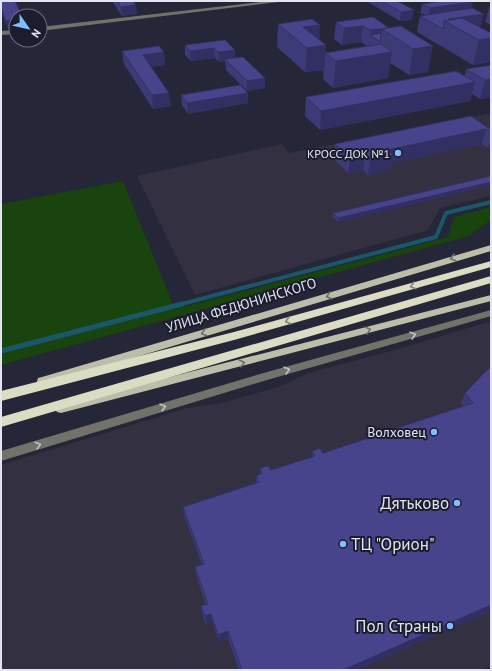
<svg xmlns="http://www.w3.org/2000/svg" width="492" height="671" font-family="'PT Sans',sans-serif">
<rect width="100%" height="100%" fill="#252637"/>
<!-- commercial -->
<g fill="#333041">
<path d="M491 113V196L440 208 428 230 195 295 137 176 282 144 289 153Z"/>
<path d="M491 321V666L483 670H1V465L187 408 222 403 281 386 308 373 395 350Z"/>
</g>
<!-- green -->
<path fill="#19440d" d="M123 181 175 309 448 237 454 217 491 207V220L469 236 1 365V204Z"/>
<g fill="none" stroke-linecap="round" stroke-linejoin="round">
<!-- stream-far1 -->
<path stroke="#1a576b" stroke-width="4" d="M178 305 436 237 446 213 491 202"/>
<!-- stream -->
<path stroke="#1a576b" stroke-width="5" d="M1 351 182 304"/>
<!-- minor -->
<g fill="#717269" fill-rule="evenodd">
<path d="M269 1H286L40 31V27Z"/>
<path d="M16 30V34L1 35V31Z"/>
<path d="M491 310V316L267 380 1 461V451L267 372Z"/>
</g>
<!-- major -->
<g fill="#bcbeaa" fill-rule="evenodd">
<path d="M491 245V251L42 385 38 384 37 381 38 378 42 377Z"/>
<path d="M491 295V301L61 413 57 412 55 409 57 406 61 405Z"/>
</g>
<!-- highway -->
<g fill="#dadcc4" fill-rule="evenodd">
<path d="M491 261V267L234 340 1 401V391L234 332Z"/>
<path d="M491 276V283L1 427V417Z"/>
</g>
</g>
<!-- wall -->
<g fill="#3d3a78">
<path d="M1 1 16 16V30L9 31 1 11Z"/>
<path d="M112 1H133L137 14 122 16Z"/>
<path d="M366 1H397L412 20 400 21Z"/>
<path d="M491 1V25L485 22Z"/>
<path d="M422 4 471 8 484 14 480 28 491 33V62L473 65 417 32 420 16 425 15 420 13Z"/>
<path d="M336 22 389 28 401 26 428 72 409 75 390 63 388 78 333 88 323 79 325 53 367 46 361 42 342 45 334 39Z"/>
<path d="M278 24 319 40 326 45 324 70 305 72 277 47Z"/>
<path d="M185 45 235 50V58L265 78V88L247 91 226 70 225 61 219 62 215 58 191 61 185 55Z"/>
<path d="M122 51 164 52 165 65 151 67 171 106 153 109 124 64Z"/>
<path d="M491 65V97L480 99 472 94 470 101 320 130 305 116 306 97 463 75H465L466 69Z"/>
<path d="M181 95 248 103 188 114 182 105Z"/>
<path d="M471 116 491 130V147L488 148 482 144 392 163 391 170 368 175 363 170 348 173 333 158 335 144Z"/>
<path d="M491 176V185L338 222 333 217V213Z"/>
<path d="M491 367V611L356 670H239L228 638 219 642 212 621 206 624 202 614 201 606 206 605 196 575 195 567 202 565 184 515 183 507 256 483V476L260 474V468L271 470 312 457V451L323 453 371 437 372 431 382 433 464 406 461 402 465 393Z"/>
</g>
<!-- shaded-wall -->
<g fill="#323062">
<path d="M473 2 471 11 429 17 430 8Z"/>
<path d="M136 5 137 14 122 16 121 7Z"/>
<path d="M414 10 412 20 400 21 401 12Z"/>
<path d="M484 14 480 30 448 19Z"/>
<path d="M16 20V30L9 31 6 21Z"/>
<path d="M320 25 319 46 326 45 324 70 305 72 307 48 303 27Z"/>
<path d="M363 26 361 42 342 45 344 28Z"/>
<path d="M382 29 380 42 370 35 368 47 371 30Z"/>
<path d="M491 38V62L473 65 479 40Z"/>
<path d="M433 46 428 72 409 75 413 49Z"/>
<path d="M214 48 215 58 191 61 190 51Z"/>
<path d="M235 50V60L225 59V61L219 62 218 52Z"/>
<path d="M164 52 165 65 144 68 143 55Z"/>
<path d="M392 52 388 78 333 88 336 61Z"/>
<path d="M265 78V88L247 91V81Z"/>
<path d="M491 79V97L480 99 485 80Z"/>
<path d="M475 82 470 101 320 130 321 111Z"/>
<path d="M169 93 171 106 153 109 152 95Z"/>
<path d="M248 93V103L188 114 187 103Z"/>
<path d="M486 129 482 144 392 163 391 170 368 175 370 160 387 150Z"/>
<path d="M491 138V147L488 148Z"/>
<path d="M365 155 363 170 348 173 350 158Z"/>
<path d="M491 182V185L338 222V218Z"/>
<path d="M491 605V611L356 670H343Z"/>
<path d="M211 614 212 621 206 624 205 616Z"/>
<path d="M228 631V638L219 642 218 635Z"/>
</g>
<!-- building -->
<g fill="#47448c" stroke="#323062">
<path d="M1 1H15L22 16H16V20L6 21 1 8Z"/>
<path d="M117 1H133L136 5 121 7Z"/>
<path d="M382 1H397L414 10 401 12Z"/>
<path d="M441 1H470L473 2 430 8 422 4Z"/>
<path d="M472 8 484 14 448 19 449 20 444 21 443 29 420 16Z"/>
<path d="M373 17 389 28 371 30 363 26 344 28 336 22Z"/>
<path d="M462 18 491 33V38L479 40 444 21Z"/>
<path d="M312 19 320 25 303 27 326 45 307 48 278 24Z"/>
<path d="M401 26 433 46 413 49 382 29Z"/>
<path d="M381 33 380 42 370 35Z"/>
<path d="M225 40 235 50 218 52 214 48 190 51 185 45Z"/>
<path d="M381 44 392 52 336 61 325 53Z"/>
<path d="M159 46 164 52 143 55 169 93 152 95 122 51Z"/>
<path d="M243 57 265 78 247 81 225 59Z"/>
<path d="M491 65V79L485 80 466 69Z"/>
<path d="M456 71 475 82 321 111 306 97Z"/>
<path d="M240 85 248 93 187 103 181 95Z"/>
<path d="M471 116 491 130V132L486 129 387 150 393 155 370 160 365 155 350 158 335 144Z"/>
<path d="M491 176V182L338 218 333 213Z"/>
<path d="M491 367V605L343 670H242L228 631 218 635 211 614 205 616 201 606 208 604 195 567 204 564 183 507 259 482 256 476 262 473 260 468 268 466 271 470 315 456 312 451 320 448 323 453 375 436 372 431 379 429 382 433 473 403 465 393 485 372Z"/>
<path d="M186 668 187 670H181Z"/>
</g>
<!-- one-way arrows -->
<defs><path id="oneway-chevron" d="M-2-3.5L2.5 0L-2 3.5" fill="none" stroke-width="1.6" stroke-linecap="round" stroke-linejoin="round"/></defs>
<g stroke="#6c6d6c">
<use href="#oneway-chevron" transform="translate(453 258) rotate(164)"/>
<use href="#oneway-chevron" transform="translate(329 296) rotate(163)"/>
<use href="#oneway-chevron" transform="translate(368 330) rotate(-15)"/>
<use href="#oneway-chevron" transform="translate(204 333) rotate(163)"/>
<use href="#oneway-chevron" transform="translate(242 363) rotate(-14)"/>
</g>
<g stroke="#848680">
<use href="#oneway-chevron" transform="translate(413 286) rotate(164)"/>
<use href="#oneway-chevron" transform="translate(288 321) rotate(164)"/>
</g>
<g stroke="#c1c2c8">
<use href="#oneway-chevron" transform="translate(413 335) rotate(-16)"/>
<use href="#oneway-chevron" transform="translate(287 370) rotate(-16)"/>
<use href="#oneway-chevron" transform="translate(163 407) rotate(-16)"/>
<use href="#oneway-chevron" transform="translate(38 445) rotate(-17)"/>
</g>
<!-- markers -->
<g fill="#80bdfa" stroke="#1b1c2d" stroke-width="1.5">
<circle cx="398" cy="153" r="4"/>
<circle cx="434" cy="432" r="4"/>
<circle cx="457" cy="503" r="4"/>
<circle cx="343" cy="544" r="4"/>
<circle cx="450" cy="626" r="4"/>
</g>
<g text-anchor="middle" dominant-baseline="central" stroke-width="4" stroke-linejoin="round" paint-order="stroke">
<!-- far-poi labels -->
<g font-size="12" fill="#e3e4f0" stroke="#1b1c2d" text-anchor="end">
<text x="390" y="153">КРОСС ДОК №1</text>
</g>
<!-- street labels -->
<g font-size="14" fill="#e3e4f0" stroke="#1b1c2d">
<text transform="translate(241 305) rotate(-17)">УЛИЦА ФЕДЮНИНСКОГО</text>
</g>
<!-- poi labels -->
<g font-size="14" fill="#e3e4f0" stroke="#1b1c2d" text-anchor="end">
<text x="426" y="432">Волховец</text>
</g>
<!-- near-poi labels -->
<g font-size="17" fill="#e3e4f0" stroke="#1b1c2d" text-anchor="end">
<text x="449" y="503">Дятьково</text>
<text x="351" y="544" text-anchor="start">ТЦ "Орион"</text>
<text x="442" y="626">Пол Страны</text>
</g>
</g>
<!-- border -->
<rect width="492" height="671" fill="none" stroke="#e3e4f0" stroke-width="4"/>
<!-- north arrow -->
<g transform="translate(28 28) rotate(124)"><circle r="19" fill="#1b1c2d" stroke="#6b6c7b"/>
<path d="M0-3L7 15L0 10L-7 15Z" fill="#80bdfa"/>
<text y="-6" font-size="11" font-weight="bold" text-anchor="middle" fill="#e3e4f0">N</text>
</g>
</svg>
